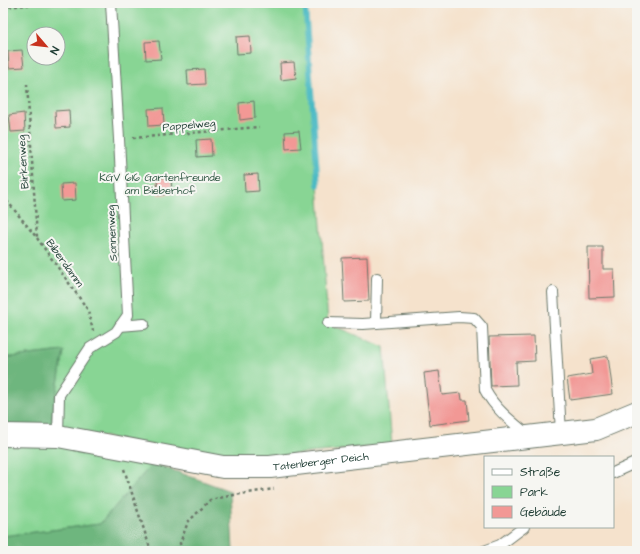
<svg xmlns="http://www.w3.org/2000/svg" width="640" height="554" font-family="'Architects Daughter',sans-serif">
<rect width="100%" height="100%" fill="#f6f6f2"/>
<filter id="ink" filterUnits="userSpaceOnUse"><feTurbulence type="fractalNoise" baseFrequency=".025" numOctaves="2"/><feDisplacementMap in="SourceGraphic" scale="8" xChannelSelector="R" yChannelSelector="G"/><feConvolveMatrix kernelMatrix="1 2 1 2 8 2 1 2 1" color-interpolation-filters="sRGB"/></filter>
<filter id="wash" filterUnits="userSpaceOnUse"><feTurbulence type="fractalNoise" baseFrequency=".012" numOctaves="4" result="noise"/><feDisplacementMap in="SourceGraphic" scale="16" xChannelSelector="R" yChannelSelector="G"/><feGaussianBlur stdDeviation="0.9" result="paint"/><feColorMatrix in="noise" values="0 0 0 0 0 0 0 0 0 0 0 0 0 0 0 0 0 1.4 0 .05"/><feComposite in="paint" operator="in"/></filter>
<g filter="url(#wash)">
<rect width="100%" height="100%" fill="#f5e2cc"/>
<!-- green -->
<g fill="#88d594" stroke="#548964" fill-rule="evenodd">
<path d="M3 3H305L328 323 384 347 392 445 268 457 225 458 50 427 64 351 3 358ZM34 34H58V58H34Z"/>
<path d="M3 443H60L153 463 100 524 3 536Z"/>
</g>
<!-- forest -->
<g fill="#6eb67e" stroke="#467a59">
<path d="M64 351 50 427H3V358Z"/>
<path d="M153 463 230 491 233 551H3V536L100 524Z"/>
</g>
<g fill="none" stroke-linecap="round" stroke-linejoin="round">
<!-- stream -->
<path stroke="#4cbac4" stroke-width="5.5" d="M305 3 318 185"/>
</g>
<g id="blocks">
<!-- building -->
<g fill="#f29895">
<path d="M250 36 251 53 237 54 236 37Z"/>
<path d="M159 41 161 59 146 60 145 42Z"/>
<path d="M22 50 24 67 9 68 8 51Z"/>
<path d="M294 62 296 78 281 80 280 63Z"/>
<path d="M204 69 205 84 188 85 187 70Z"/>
<path d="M254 101 255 118 240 120 239 103Z"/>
<path d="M163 108 164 125 149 126 148 109Z"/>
<path d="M69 110 70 127 56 128 55 111Z"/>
<path d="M24 113 25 131 11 132 9 115Z"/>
<path d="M299 131 301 148 286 149 285 132Z"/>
<path d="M211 139 212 156 197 157 196 140Z"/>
<path d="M258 174 259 191 245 192 244 175Z"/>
<path d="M171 177 172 194 158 195 157 178Z"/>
<path d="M75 183 76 200 62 201 61 184Z"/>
<path d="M588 247H603V269H614L615 297 589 298Z"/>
<path d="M367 257 369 301 344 302 342 258Z"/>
<path d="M534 336 535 361 516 362 517 385 491 386 489 337Z"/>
<path d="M608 356 613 394 570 400 567 378 592 374 590 359Z"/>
<path d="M439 371 442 395 461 393 462 400H467L469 420 430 425 424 373Z"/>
</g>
</g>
</g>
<g filter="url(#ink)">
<use href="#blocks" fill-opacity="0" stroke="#6a7769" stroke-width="1"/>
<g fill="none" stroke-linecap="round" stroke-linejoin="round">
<!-- service casing -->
<g stroke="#6a7769" stroke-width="12">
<g id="service">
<path d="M553 292 561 433"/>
<path d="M328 323 363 324 459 317 474 318 482 327 485 390C495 409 512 422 528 435"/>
<path d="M376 323 377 278"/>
<path d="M120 326 144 324"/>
<path d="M58 436 59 395 90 348 116 332 128 315 119 139 111 3"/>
<path d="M613 473 637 462"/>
<path d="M484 551 500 545 524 527"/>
</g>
</g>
<!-- tertiary casing -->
<g stroke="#6a7769" stroke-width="24">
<g id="tertiary">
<path id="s1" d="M3 435 58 436 223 467H270L596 429 637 412"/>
</g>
</g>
<!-- path -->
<g stroke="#6a7769" stroke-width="2.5" stroke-dasharray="3 3" stroke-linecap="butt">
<path d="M3 7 51 3"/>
<path d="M27 84 37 237"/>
<path d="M133 138 259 127"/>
<path d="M3 196 37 238 88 310 93 331"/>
<path d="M124 469 151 551"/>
<path d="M181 551 180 543 188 522 210 500 234 495 274 489"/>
</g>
<!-- service -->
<use href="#service" stroke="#fff" stroke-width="10"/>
<!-- tertiary -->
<use href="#tertiary" stroke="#fff" stroke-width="22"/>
</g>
</g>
<g text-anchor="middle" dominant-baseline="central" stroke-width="4" stroke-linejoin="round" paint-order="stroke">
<!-- street labels -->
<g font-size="11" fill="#1f3d34" stroke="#f6f6f2">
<text transform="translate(189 125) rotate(-5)">Pappelweg</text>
<text transform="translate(23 162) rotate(-94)">Birkenweg</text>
<text transform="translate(112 233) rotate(-93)">Sonnenweg</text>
<text transform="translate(65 263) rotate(54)">Biberdamm</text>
<text stroke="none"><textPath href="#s1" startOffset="321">Tatenberger Deich</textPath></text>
</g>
<!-- park labels -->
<g font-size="11" fill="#345b47" stroke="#f6f6f2">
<text x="160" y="177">KGV 616 Gartenfreunde<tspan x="160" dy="13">am Bieberhof</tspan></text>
</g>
</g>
<!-- margin -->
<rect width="640" height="554" fill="none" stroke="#f6f6f2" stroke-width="16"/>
<!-- legend -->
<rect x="484" y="456" width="130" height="72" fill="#f6f6f2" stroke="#a0aca6"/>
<rect x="492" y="469" width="20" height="6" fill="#ffffff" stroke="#a0aca6"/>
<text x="520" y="476" font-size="12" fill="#1f3d34">Straße</text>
<rect x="492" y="486" width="20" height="12" fill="#88d594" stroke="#a0aca6"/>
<text x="520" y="496" font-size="12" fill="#1f3d34">Park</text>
<rect x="492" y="506" width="20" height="12" fill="#f29895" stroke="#a0aca6"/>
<text x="520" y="516" font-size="12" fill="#1f3d34">Gebäude</text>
<!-- north arrow -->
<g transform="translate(46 46) rotate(118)"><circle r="19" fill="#f6f6f2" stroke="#a0aca6"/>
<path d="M0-3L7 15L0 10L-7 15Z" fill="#c8321e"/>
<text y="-6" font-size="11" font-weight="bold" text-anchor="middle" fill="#1f3d34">N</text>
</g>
</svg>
